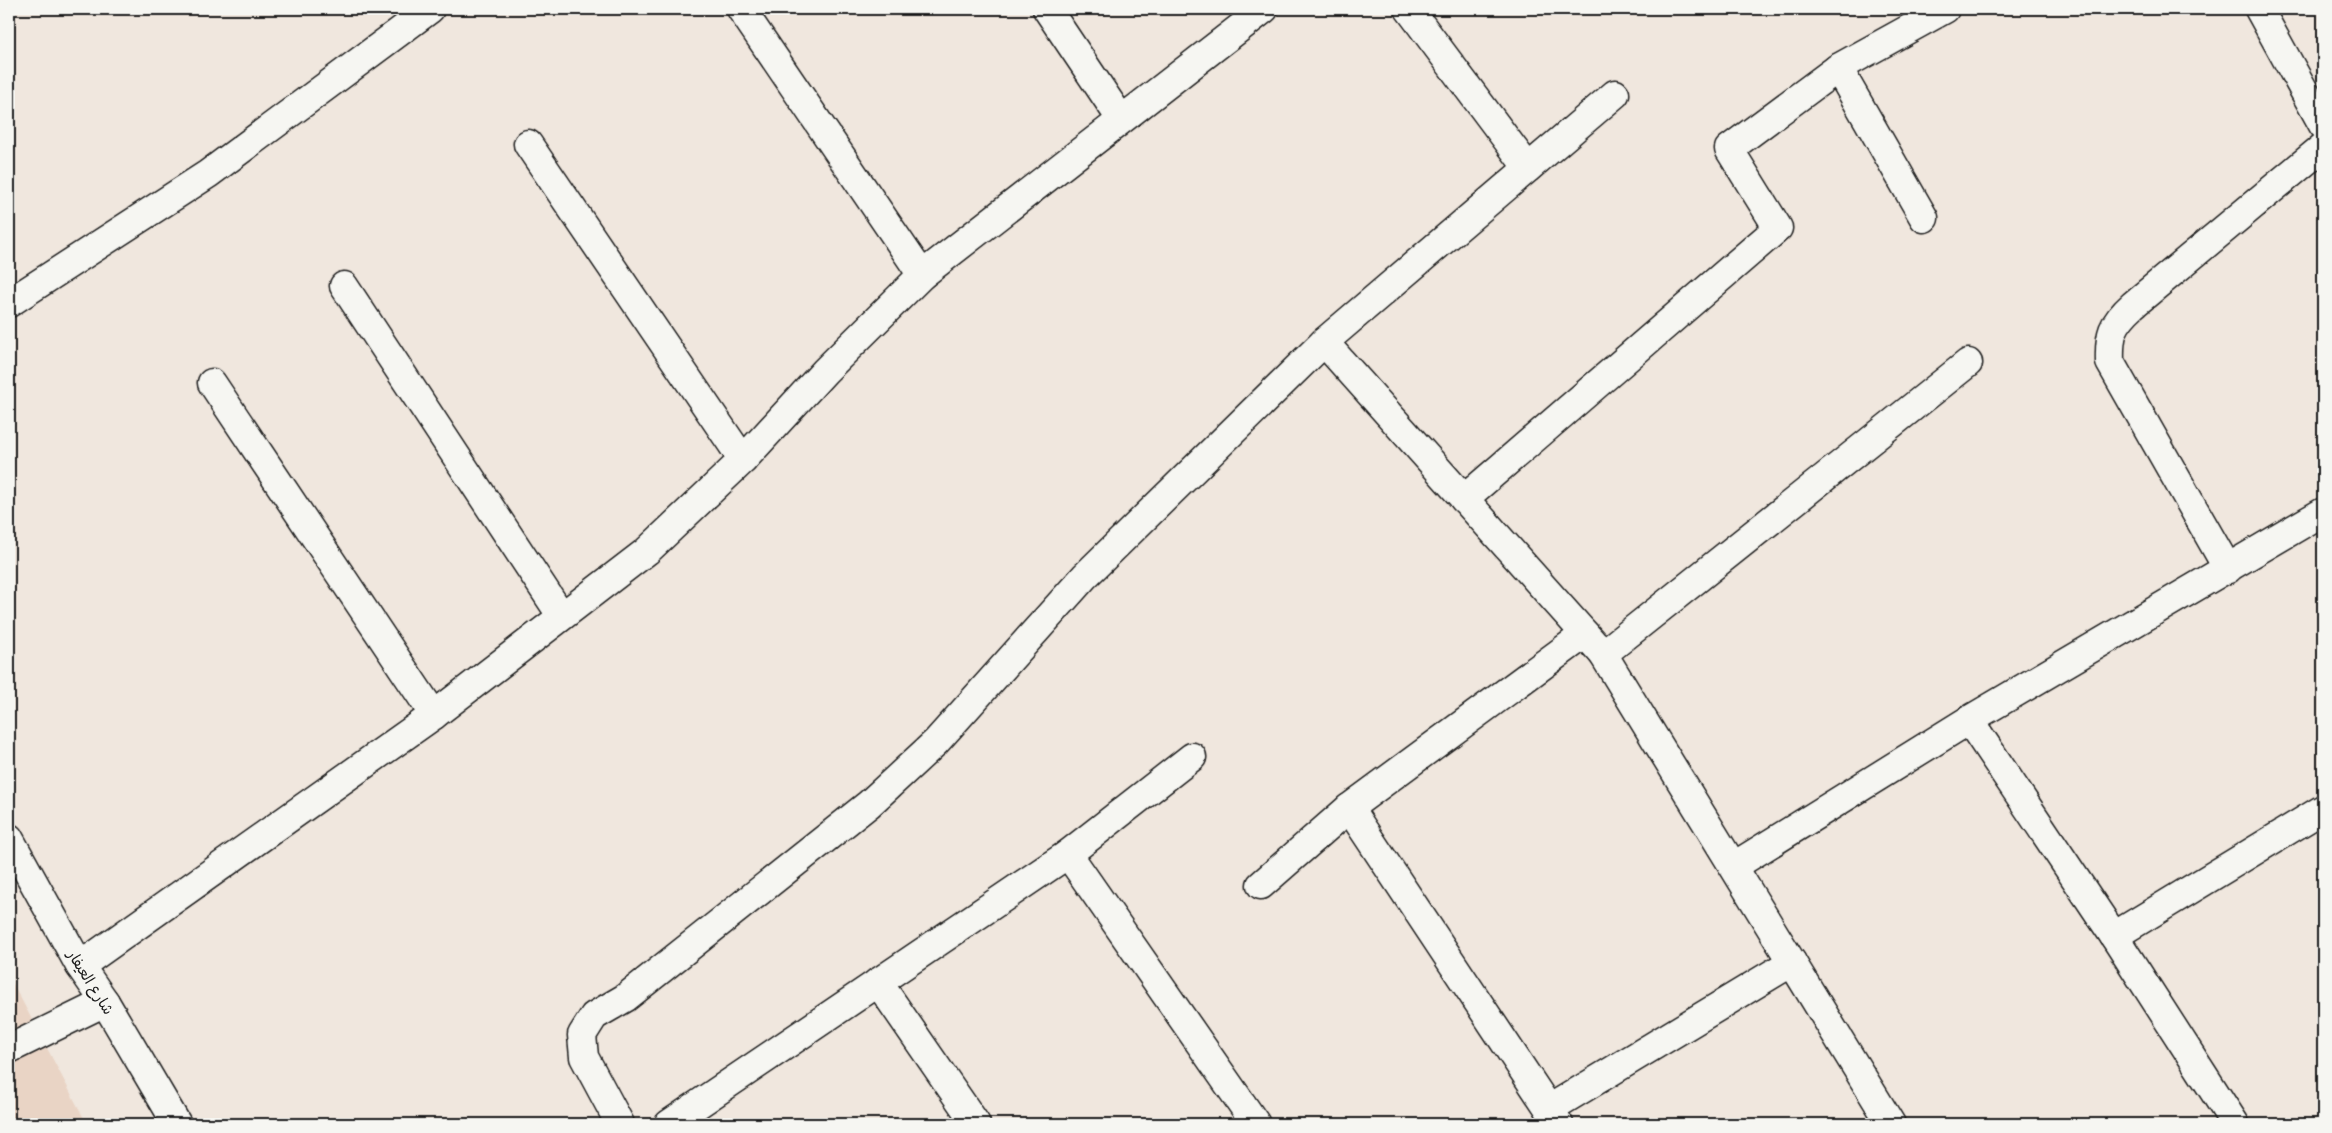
<svg xmlns="http://www.w3.org/2000/svg" width="2332" height="1133" font-family="Delius,'Playpen Sans Arabic',sans-serif">
<rect width="100%" height="100%" fill="#f0e7de"/>
<filter id="ink" filterUnits="userSpaceOnUse"><feTurbulence type="fractalNoise" baseFrequency=".02" numOctaves="2"/><feDisplacementMap in="SourceGraphic" scale="10" xChannelSelector="R" yChannelSelector="G"/><feConvolveMatrix kernelMatrix="1 2 1 2 8 2 1 2 1" color-interpolation-filters="sRGB"/></filter>
<g filter="url(#ink)">
<!-- built -->
<path fill="#e9d4c5" d="M9 976 87 1124H9Z"/>
<g fill="none" stroke-linecap="round" stroke-linejoin="round">
<!-- minor casing -->
<g stroke="#1c1c1c" stroke-width="31">
<g id="minor">
<path d="M741 9 922 275"/>
<path d="M1047 9 1121 119"/>
<path d="M1409 9 1528 168"/>
<path d="M2259 9 2323 125"/>
<path d="M1838 68 1924 218"/>
<path d="M528 144 743 460"/>
<path d="M344 286 561 615"/>
<path d="M1324 342 1603 654 1891 1124"/>
<path d="M212 383 434 715"/>
<path d="M1464 499 1778 228 1729 149 1838 68 1945 9"/>
<path d="M2228 569 2110 362C2109 334 2112 324 2133 305L2323 147"/>
<path d="M1603 654 1968 363"/>
<path d="M1969 720 2114 936 2235 1124"/>
<path d="M1349 808 1559 1124"/>
<path d="M1068 854 1256 1124"/>
<path d="M1734 866 1969 720 2323 512"/>
<path d="M1261 885 1349 808 1585 634"/>
<path d="M2114 936 2323 809"/>
<path d="M80 966 434 715 647 551 743 460 825 371 922 275 1264 9"/>
<path d="M878 982 976 1124"/>
<path d="M9 1049 105 1002"/>
<path d="M1549 1109 1792 962"/>
<path d="M620 1124 584 1057 582 1035 594 1016 625 998 869 804 936 742 1085 576 1324 342 1615 94"/>
<path d="M669 1124 1068 854 1192 757"/>
</g>
</g>
<!-- tertiary casing -->
<g stroke="#1c1c1c" stroke-width="31">
<path id="tertiary" d="M9 303 208 174 430 9"/>
</g>
<!-- secondary casing -->
<g stroke="#1c1c1c" stroke-width="31">
<path id="secondary" d="M9 838 80 966 105 1002 177 1124"/>
</g>
<!-- minor -->
<use href="#minor" stroke="#f6f6f2" stroke-width="28"/>
<!-- tertiary -->
<use href="#tertiary" stroke="#f6f6f2" stroke-width="28"/>
<!-- secondary -->
<use href="#secondary" stroke="#f6f6f2" stroke-width="28"/>
</g>
</g>
<g text-anchor="middle" dominant-baseline="central" stroke-width="5" stroke-linejoin="round" paint-order="stroke">
<!-- street labels -->
<g font-size="15" fill="#1c1c1c" stroke="#f6f6f2">
<text transform="translate(91 982) rotate(58)">شارع العيفار</text>
</g>
</g>
<!-- margin -->
<rect width="2332" height="1133" fill="none" stroke="#f6f6f2" stroke-width="30"/>
<rect x="15" y="15" width="2302" height="1103" fill="none" stroke="#1c1c1c" stroke-width="2" filter="url(#ink)"/>
</svg>
